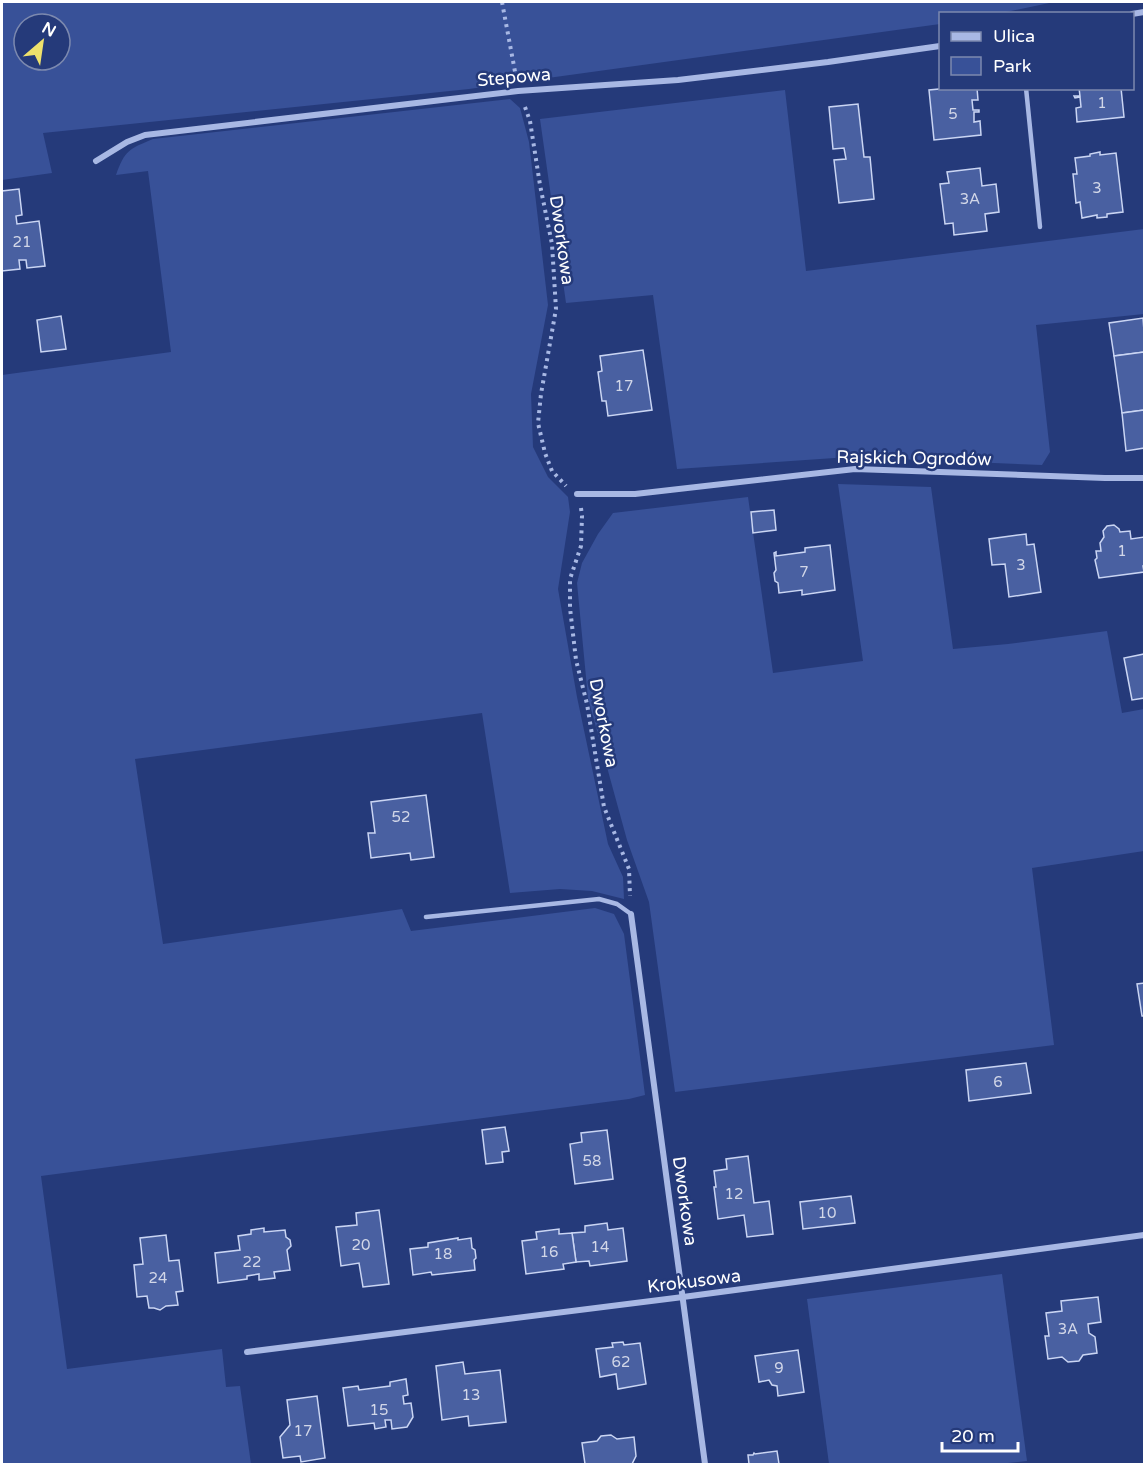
<svg xmlns="http://www.w3.org/2000/svg" width="1146" height="1466" font-family="'Varela Round',sans-serif">
<rect width="100%" height="100%" fill="#253a7a"/>
<!-- green -->
<g fill="#385198" fill-rule="evenodd">
<path d="M2 2H1054L1001 13 940 14V24L469 89 43 133 52 173 2 180ZM24 24H60V60H24Z"/>
<path d="M785 90 806 271 1144 229V314L1036 325 1050 452 1042 465 849 457 677 469 653 295 566 303 540 119Z"/>
<path d="M510 99 520 108 529 142 548 305 531 394 533 447 548 477 568 497 570 512 558 589 577 697 608 844 623 877 624 899 592 891 560 889 510 893 482 713 135 759 163 944 402 909 411 931 595 908 614 914 624 934 645 1095 629 1099 41 1176 67 1369 222 1349 226 1387 240 1386 251 1464H2V375L171 352 148 171 116 175C125 150 129 149 153 139Z"/>
<path d="M838 484 931 487 953 649 1008 644 1107 631 1122 713 1144 709V851L1032 868 1054 1045 675 1092 649 902 627 840 588 698 577 583 582 563 598 534 613 513 748 497 773 673 863 661Z"/>
<path d="M1002 1274 1027 1461 998 1464H829L807 1299Z"/>
</g>
<!-- building -->
<g fill="#4960a1" stroke="#cad5f3" stroke-width="1.5">
<path d="M950 88H977L978 100H972L973 110H979V112H974V122L980 121 981 135 934 140 929 90Z"/>
<path d="M1079 88H1121L1124 117 1077 122 1076 108 1081 107 1080 97 1075 98 1074 96H1080Z"/>
<path d="M858 104 864 157H870L874 199 839 203 834 160 846 159 844 148 833 149 829 107Z"/>
<path d="M1100 152V155L1116 153 1123 212 1107 214V217L1097 218V215L1082 218 1080 202 1076 203 1073 174H1077L1075 158 1090 156V154Z"/>
<path d="M980 168 982 186 996 184 999 212 985 214 987 231 954 235 953 223 945 224 940 184 949 183 947 172Z"/>
<path d="M19 189 22 215 16 216 17 224 39 221 45 266 27 268 26 260H19L20 269 2 271V191Z"/>
<path d="M61 316 66 349 41 352 37 320Z"/>
<path d="M1143 318 1144 331V352L1114 356 1109 323Z"/>
<path d="M643 350 652 410 608 416 606 401H602L598 372 602 371 600 356Z"/>
<path d="M1144 352V410L1122 413 1114 356Z"/>
<path d="M1144 410V448L1126 451 1122 413Z"/>
<path d="M774 510 776 530 753 533 751 512Z"/>
<path d="M1114 525 1119 529 1120 532 1130 531 1131 539 1144 537V566H1143L1144 572 1099 578 1095 560 1097 558 1096 551H1101L1100 543 1104 537 1103 531 1107 526Z"/>
<path d="M1026 534 1027 545 1034 544 1041 592 1009 597 1005 564 992 565 989 539Z"/>
<path d="M830 545 835 590 802 595V590L779 593 778 583 775 581 774 573 776 570 774 553 776 552V556L805 552V548Z"/>
<path d="M1144 654V698L1132 700 1124 658Z"/>
<path d="M426 795 434 857 411 860 410 853 371 858 368 833H375L371 802Z"/>
<path d="M1144 983V1016H1142L1137 984Z"/>
<path d="M1026 1063 1031 1093 969 1101 966 1070Z"/>
<path d="M505 1127 509 1151 502 1152 503 1162 486 1164 482 1130Z"/>
<path d="M607 1130 613 1179 575 1184 570 1144 582 1142 581 1133Z"/>
<path d="M748 1156 754 1203 769 1201 773 1234 747 1237 744 1215 718 1219 714 1187H716L714 1171 727 1169 726 1159Z"/>
<path d="M851 1196 855 1223 803 1229 800 1202Z"/>
<path d="M379 1210 389 1284 363 1287 359 1263 341 1266 336 1227 357 1225 356 1213Z"/>
<path d="M607 1223 608 1230 623 1228 627 1261 590 1266 589 1261 576 1262 572 1233 585 1232V1226Z"/>
<path d="M264 1228V1232L285 1230 286 1237 290 1240 291 1246 287 1250 290 1270 274 1272 275 1278 259 1280V1274L247 1276V1279L218 1283 215 1253 240 1250 238 1236 251 1234V1230Z"/>
<path d="M559 1229V1234L572 1233 576 1262 563 1264 564 1269 526 1274 522 1241 537 1239 536 1232Z"/>
<path d="M166 1235 169 1261 179 1260 183 1291 176 1292 178 1305 166 1306 160 1310 154 1308H149L147 1296 137 1297 134 1265 143 1264 140 1238Z"/>
<path d="M458 1238V1240L471 1238 472 1248 475 1250 476 1258 474 1260 475 1270 432 1275 431 1272 413 1275 410 1249 428 1247V1243Z"/>
<path d="M1098 1297 1101 1322 1088 1324 1089 1333 1095 1337 1097 1353 1083 1355 1079 1361 1068 1362 1062 1357 1048 1359 1045 1336H1049L1046 1313 1062 1311 1061 1301Z"/>
<path d="M623 1342 624 1345 640 1343 646 1384 618 1389 616 1374 600 1377 596 1349 613 1347 612 1343Z"/>
<path d="M798 1350 804 1392 778 1396 777 1386 772 1385 769 1380 759 1382 755 1356Z"/>
<path d="M463 1362 465 1374 500 1370 506 1422 469 1426 468 1416 442 1420 436 1366Z"/>
<path d="M406 1379 408 1395 403 1396 404 1404 411 1403 413 1417 407 1427 392 1429 391 1420H385L386 1427 375 1429 374 1423 348 1426 343 1388 358 1386 359 1390 390 1386V1382Z"/>
<path d="M317 1396 325 1458 301 1462 300 1456 283 1458 280 1437 290 1425 287 1400Z"/>
<path d="M611 1435 617 1439 634 1437 636 1456 632 1464H585L582 1443 597 1441 601 1436Z"/>
<path d="M777 1451 779 1464H749L748 1455H753L754 1453 755 1454Z"/>
</g>
<g fill="none" stroke-linecap="round" stroke-linejoin="round">
<!-- path -->
<g stroke="#a8b8e4" stroke-width="4" stroke-dasharray="3 4.5" stroke-linecap="butt">
<path d="M502 2 516 77"/>
<path d="M525 107 530 121 540 185 552 244 556 309 541 394 538 423 545 453 552 471 566 486"/>
<path d="M581 508 582 516 581 546 570 579V608L576 660 587 704 604 807 629 869 630 896"/>
</g>
<!-- lane -->
<g stroke="#a8b8e4" stroke-width="4.5">
<path d="M1026 88 1040 227"/>
<path d="M426 917 599 899 617 904 631 914"/>
</g>
<!-- street -->
<g stroke="#a8b8e4" stroke-width="6">
<path d="M1132 14 1144 12"/>
<path d="M96 161 127 142 145 135 518 91 678 80 828 62 940 46"/>
<path d="M577 494H635L855 469 1105 478H1144"/>
<path d="M631 914 705 1464"/>
<path d="M247 1352 683 1297 1144 1235"/>
</g>
</g>
<g text-anchor="middle" dominant-baseline="central" stroke-width="5" stroke-linejoin="round" paint-order="stroke">
<!-- number labels -->
<g font-size="15" fill="#d2d7e8">
<text x="1102" y="103">1</text>
<text x="953" y="114">5</text>
<text x="1097" y="188">3</text>
<text x="970" y="199">3A</text>
<text x="22" y="242">21</text>
<text x="624" y="386">17</text>
<text x="1122" y="551">1</text>
<text x="1021" y="565">3</text>
<text x="804" y="572">7</text>
<text x="401" y="817">52</text>
<text x="998" y="1082">6</text>
<text x="592" y="1161">58</text>
<text x="734" y="1194">12</text>
<text x="827" y="1213">10</text>
<text x="361" y="1245">20</text>
<text x="600" y="1247">14</text>
<text x="549" y="1252">16</text>
<text x="443" y="1254">18</text>
<text x="252" y="1262">22</text>
<text x="158" y="1278">24</text>
<text x="1068" y="1329">3A</text>
<text x="621" y="1362">62</text>
<text x="779" y="1368">9</text>
<text x="471" y="1395">13</text>
<text x="379" y="1410">15</text>
<text x="303" y="1431">17</text>
</g>
<!-- street labels -->
<g font-size="18" fill="#fff" stroke="#253a7a">
<text transform="translate(514 77) rotate(-5)">Stepowa</text>
<text transform="translate(562 240) rotate(82)">Dworkowa</text>
<text transform="translate(914 458) rotate(1)">Rajskich Ogrodów</text>
<text transform="translate(604 723) rotate(79)">Dworkowa</text>
<text transform="translate(685 1201) rotate(82)">Dworkowa</text>
<text transform="translate(694 1281) rotate(-7)">Krokusowa</text>
</g>
</g>
<!-- border -->
<rect width="1146" height="1466" fill="none" stroke="#ffffff" stroke-width="6"/>
<!-- legend -->
<rect x="939" y="12" width="195" height="78" fill="#253a7a" stroke="#7c89af" stroke-width="1.5"/>
<rect x="951" y="32" width="30" height="9" fill="#a8b8e4" stroke="#7c89af" stroke-width="1.5"/>
<text x="993" y="42" font-size="18" fill="#ffffff">Ulica</text>
<rect x="951" y="57" width="30" height="18" fill="#385198" stroke="#7c89af" stroke-width="1.5"/>
<text x="993" y="72" font-size="18" fill="#ffffff">Park</text>
<!-- north arrow -->
<g transform="translate(42 42) rotate(29)"><circle r="28" fill="#253a7a" stroke="#7c89af" stroke-width="1.5"/>
<path d="M0-4.5L10 22L0 15L-10 22Z" fill="#eee16c"/>
<text y="-9" font-size="16" font-weight="bold" text-anchor="middle" fill="#ffffff">N</text>
</g>
<!-- scale -->
<path d="M942 1442v9h76v-9" fill="none" stroke="#ffffff" stroke-width="3"/>
<text x="951" y="1442" font-size="18" fill="#ffffff" stroke="#253a7a" stroke-width="4.5" paint-order="stroke">20 m</text>
</svg>
